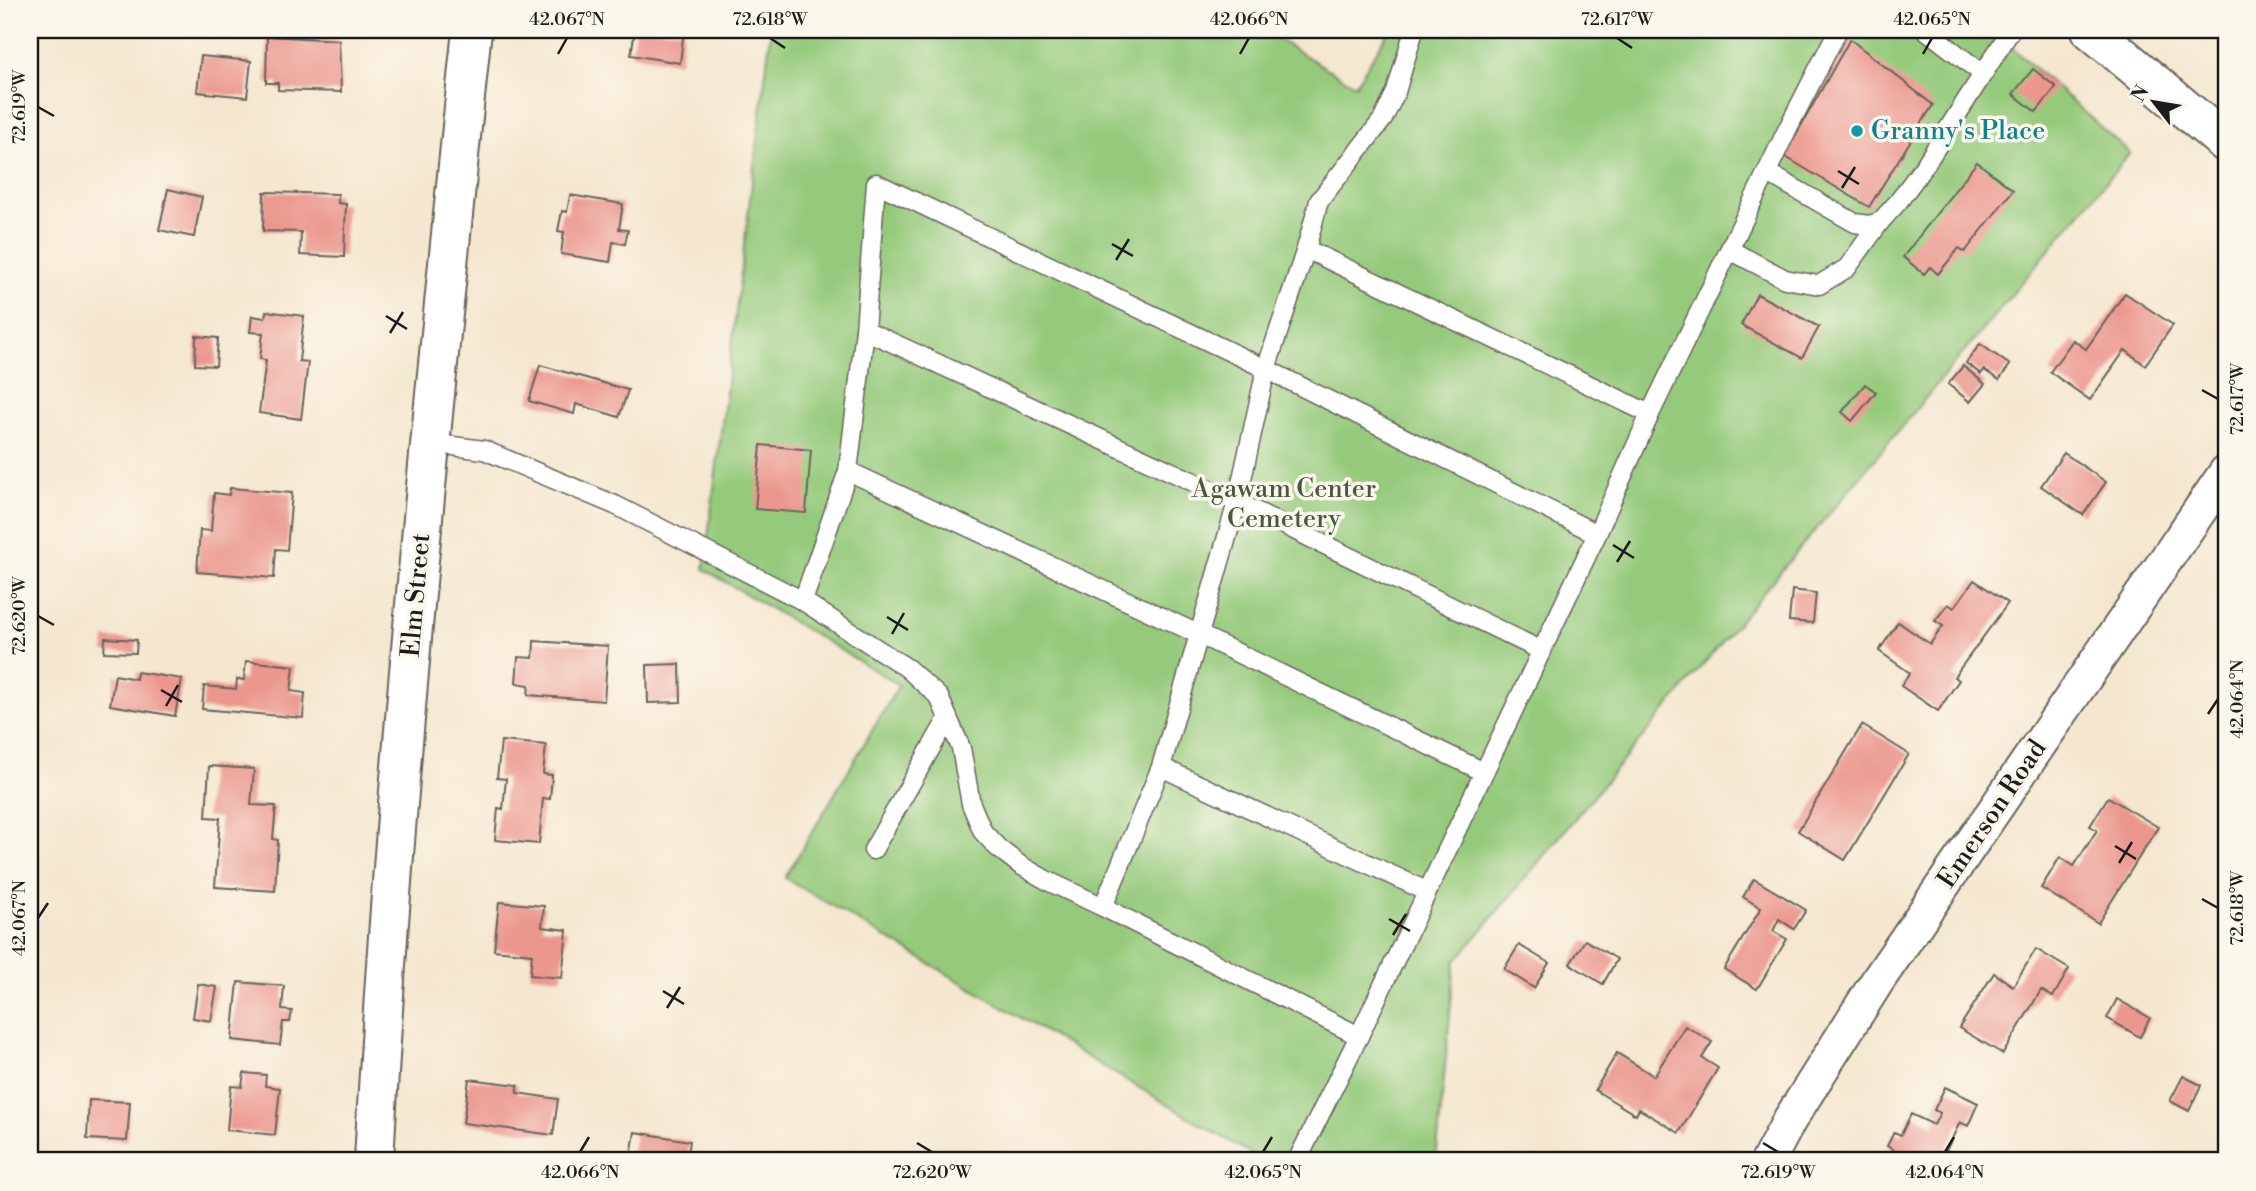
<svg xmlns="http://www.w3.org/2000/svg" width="2256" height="1191" font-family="'Libre Bodoni',serif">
<rect width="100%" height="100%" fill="#fbf7ec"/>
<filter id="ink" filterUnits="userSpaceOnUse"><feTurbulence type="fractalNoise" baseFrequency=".0143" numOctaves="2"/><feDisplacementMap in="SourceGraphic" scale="14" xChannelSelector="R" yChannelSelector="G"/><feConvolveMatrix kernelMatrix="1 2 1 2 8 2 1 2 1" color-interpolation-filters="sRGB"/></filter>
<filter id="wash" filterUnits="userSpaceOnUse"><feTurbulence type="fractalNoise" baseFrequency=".00686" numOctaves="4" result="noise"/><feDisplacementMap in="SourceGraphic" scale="28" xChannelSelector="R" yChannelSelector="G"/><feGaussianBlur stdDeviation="1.57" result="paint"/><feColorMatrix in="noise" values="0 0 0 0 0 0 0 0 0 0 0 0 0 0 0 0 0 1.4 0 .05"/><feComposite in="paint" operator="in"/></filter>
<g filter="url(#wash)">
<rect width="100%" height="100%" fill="#f5e7cf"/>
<!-- green -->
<path fill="#95ca7b" stroke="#58734c" stroke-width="2" d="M771 30H1262L1355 85 1390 30H1992L2130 153 1455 962 1436 1161H1263L785 878 899 685 704 569Z"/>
<g id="blocks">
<!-- building -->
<g fill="#eb978e">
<path d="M635 30H684L680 63 631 55Z"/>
<path d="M267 36 339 40 341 92 278 90V83H266Z"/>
<path d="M1850 39 1933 105 1869 207 1784 156Z"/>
<path d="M201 56 251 61 247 97 197 92Z"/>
<path d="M2033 69 2056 87 2036 112 2013 94Z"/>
<path d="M1977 162 2013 190 1965 252 1959 248 1938 274 1930 267 1924 274 1903 257Z"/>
<path d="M168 189 202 197 194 237 159 230Z"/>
<path d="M264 192 338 194V203L346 204 344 257 300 255 301 232 263 231Z"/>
<path d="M570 195 623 204 619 229 628 230 625 244 613 242 610 262 561 254 564 232 558 231 562 211 567 212Z"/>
<path d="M2125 293 2173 325 2145 365 2125 350 2090 400 2050 372 2073 340 2086 349Z"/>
<path d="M1757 294 1819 327 1802 358 1741 325Z"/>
<path d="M266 311 304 316 299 361 308 362 301 419 259 413 266 360 260 359 263 333 250 332 252 316 265 318Z"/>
<path d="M196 336 218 338 216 366 195 365Z"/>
<path d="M1980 344 2010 365 1999 380 1984 370 1981 374 1966 363Z"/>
<path d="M540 365 628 390 619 417 576 404 574 414 529 401Z"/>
<path d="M1963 366 1985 384 1970 402 1948 384Z"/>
<path d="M1865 384 1876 392 1852 421 1842 412Z"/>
<path d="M761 445 811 450 806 513 755 509Z"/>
<path d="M2064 453 2106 482 2083 515 2041 486Z"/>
<path d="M230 488 292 493 287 550 276 549 274 578 197 572 200 530 211 531 214 493 229 495Z"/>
<path d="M1974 580 2008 603 1954 677 1959 680 1938 711 1901 686 1910 673 1879 651 1898 622 1930 644 1943 626 1935 621 1948 604 1954 608Z"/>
<path d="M1792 590 1816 593 1813 623 1789 621Z"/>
<path d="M105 638 137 640 136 653 104 652Z"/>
<path d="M534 641 608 646 604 701 528 695 529 685 516 683 518 657 533 658Z"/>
<path d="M246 661 294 666 291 691 305 693 303 718 202 709 204 686 236 689 237 679 244 680Z"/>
<path d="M680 664 681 702 648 703 647 665Z"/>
<path d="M137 672 182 679 175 716 110 705 115 675 136 679Z"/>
<path d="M1862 725 1909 754 1845 860 1798 831Z"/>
<path d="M501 741 546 745 543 774 552 775 550 799 543 798 539 844 495 840 498 808 503 809 506 779 497 778Z"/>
<path d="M209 766 254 769 251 805 276 806 273 839 278 840 275 891 215 887 220 818 206 817Z"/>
<path d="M2108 797 2158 827 2098 923 2041 888 2060 857 2074 866 2097 830 2090 826Z"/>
<path d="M1754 879 1806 910 1794 929 1779 919 1773 931 1787 939 1757 989 1724 969 1761 908 1743 897Z"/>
<path d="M499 902 544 906 542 927 567 930 562 978 530 975 532 954 494 950Z"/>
<path d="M1585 940 1617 959 1603 984 1570 964Z"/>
<path d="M1519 945 1549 963 1534 988 1504 969Z"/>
<path d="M2036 949 2069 969 2053 997 2041 990 2003 1054 1959 1028 1994 973 2013 986Z"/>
<path d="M238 982 284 986 282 1010 292 1011 290 1022H283L280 1045 232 1040Z"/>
<path d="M198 984 217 987 211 1021 193 1018Z"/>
<path d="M2117 999 2150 1018 2140 1037 2107 1018Z"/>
<path d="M1685 1026 1712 1042 1702 1058 1718 1068 1679 1133 1639 1109 1636 1115 1595 1090 1617 1053 1654 1076Z"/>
<path d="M244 1073 266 1075 265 1086 280 1088 275 1135 227 1130 231 1086 242 1087Z"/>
<path d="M2183 1076 2201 1085 2189 1111 2170 1101Z"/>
<path d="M469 1079 518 1085 517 1093 558 1099 553 1135 463 1123Z"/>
<path d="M1945 1087 1978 1103 1968 1126 1960 1122 1941 1161H1888L1894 1150 1887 1146 1894 1132 1901 1135 1911 1114 1934 1125 1940 1113 1934 1110Z"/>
<path d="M89 1100 130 1102 127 1141 87 1139Z"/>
<path d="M635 1132 690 1141 687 1161H630Z"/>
</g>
</g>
</g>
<g filter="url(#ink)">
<use href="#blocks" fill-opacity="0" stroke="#68635b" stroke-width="2"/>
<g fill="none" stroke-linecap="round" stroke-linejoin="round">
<!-- service casing -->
<g stroke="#68635b" stroke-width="21">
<g id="service">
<path d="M1926 30 1983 74"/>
<path d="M1768 173 1855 223 1869 225 1880 222 1898 202 1925 165 2011 30"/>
<path d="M1306 249 1650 414"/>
<path d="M1730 250 1785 279 1819 285 1847 268 1880 222"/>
<path d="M865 330 1237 502 1542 651"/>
<path d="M429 443 484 450 615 505 803 601 907 668 939 697 961 748 971 804 983 832 998 848 1020 865 1048 881 1103 907 1359 1036"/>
<path d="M848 471 1200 635 1484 772"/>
<path d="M803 601 848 471 865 330 876 183 1266 369 1597 534"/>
<path d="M1161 767 1426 891"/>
<path d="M873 850 948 718"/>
<path d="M1103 907 1161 767 1237 502 1266 369 1306 249 1319 201 1383 119 1396 92 1414 30"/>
<path d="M1299 1157 1359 1036 1597 534 1650 414 1789 126 1838 30"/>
</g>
</g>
<!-- minor casing -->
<g stroke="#68635b" stroke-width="37">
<path id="minor" d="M1768 1161 1789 1121 1878 980 2226 472"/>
</g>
<!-- tertiary casing -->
<g stroke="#68635b" stroke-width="42">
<path id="tertiary" d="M374 1161C394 783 433 406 472 30"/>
</g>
<!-- secondary casing -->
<g stroke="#68635b" stroke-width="42">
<path id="secondary" d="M2091 30 2226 143"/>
</g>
<!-- service -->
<use href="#service" stroke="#fff" stroke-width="18"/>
<!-- minor -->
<use href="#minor" stroke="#fff" stroke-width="33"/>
<!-- tertiary -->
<use href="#tertiary" stroke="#fff" stroke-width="38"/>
<!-- secondary -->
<use href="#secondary" stroke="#fff" stroke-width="38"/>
</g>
</g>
<!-- ticks -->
<path fill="none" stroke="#1c1c1c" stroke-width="2.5" d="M770 38 785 48M1617 38 1632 48M558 54 567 38M1240 54 1249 38M1923 54 1932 38M38 107 54 116M1838 171 1859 184M1842 188 1855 167M1112 244 1133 256M1116 260 1129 239M386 316 407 329M390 333 403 312M2202 390 2218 399M1613 545 1634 558M1617 562 1630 541M38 616 54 625M887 617 908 630M892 634 904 613M161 690 182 702M166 706 178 685M2208 714 2218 699M2115 846 2136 859M2119 863 2132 842M2202 899 2218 908M38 918 48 903M1389 919 1410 931M1393 935 1406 914M663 991 684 1004M667 1008 680 987M917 1143 932 1152M1763 1143 1778 1152M580 1152 589 1137M1263 1152 1272 1137M1945 1152 1954 1137"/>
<!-- markers -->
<circle fill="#0f9aa8" stroke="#fbf7ec" stroke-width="2.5" cx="1857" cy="131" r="7"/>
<g text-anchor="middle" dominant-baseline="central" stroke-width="7" stroke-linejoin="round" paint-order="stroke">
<!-- culture labels -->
<g font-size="26" fill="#0d838f" stroke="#fbf7ec" text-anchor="start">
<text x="1871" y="131">Granny's Place</text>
</g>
<!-- park labels -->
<g font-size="26" fill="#46593d" stroke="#fbf7ec">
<text x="1284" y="489">Agawam Center<tspan x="1284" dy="30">Cemetery</tspan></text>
</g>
<!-- street labels -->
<g font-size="26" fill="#1c1c1c" stroke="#fbf7ec">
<text transform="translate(416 595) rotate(-85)">Elm Street</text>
<text transform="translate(1992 814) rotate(-56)">Emerson Road</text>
</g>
</g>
<!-- margin -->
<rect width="2256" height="1191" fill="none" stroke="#fbf7ec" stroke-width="77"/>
<!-- north arrow -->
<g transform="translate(2154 102) rotate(301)" stroke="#fbf7ec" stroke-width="5" paint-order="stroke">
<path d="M0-5L12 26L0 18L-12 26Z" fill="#1c1c1c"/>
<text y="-10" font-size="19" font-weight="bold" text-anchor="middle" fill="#1c1c1c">N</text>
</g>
<rect x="38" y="38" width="2180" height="1114" fill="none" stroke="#1c1c1c" stroke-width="2.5"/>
<g font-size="18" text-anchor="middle" fill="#1c1c1c">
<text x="567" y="25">42.067°N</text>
<text x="770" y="25">72.618°W</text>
<text x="1249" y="25">42.066°N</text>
<text x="1617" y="25">72.617°W</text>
<text x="1932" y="25">42.065°N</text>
<text transform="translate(19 107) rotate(-90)" y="6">72.619°W</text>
<text transform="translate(2237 399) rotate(-90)" y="6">72.617°W</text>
<text transform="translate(19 616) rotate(-90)" y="6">72.620°W</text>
<text transform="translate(2237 699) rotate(-90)" y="6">42.064°N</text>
<text transform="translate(2237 908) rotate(-90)" y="6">72.618°W</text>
<text transform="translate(19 918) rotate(-90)" y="6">42.067°N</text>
<text x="580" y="1178">42.066°N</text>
<text x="932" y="1178">72.620°W</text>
<text x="1263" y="1178">42.065°N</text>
<text x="1778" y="1178">72.619°W</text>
<text x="1945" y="1178">42.064°N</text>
</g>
</svg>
